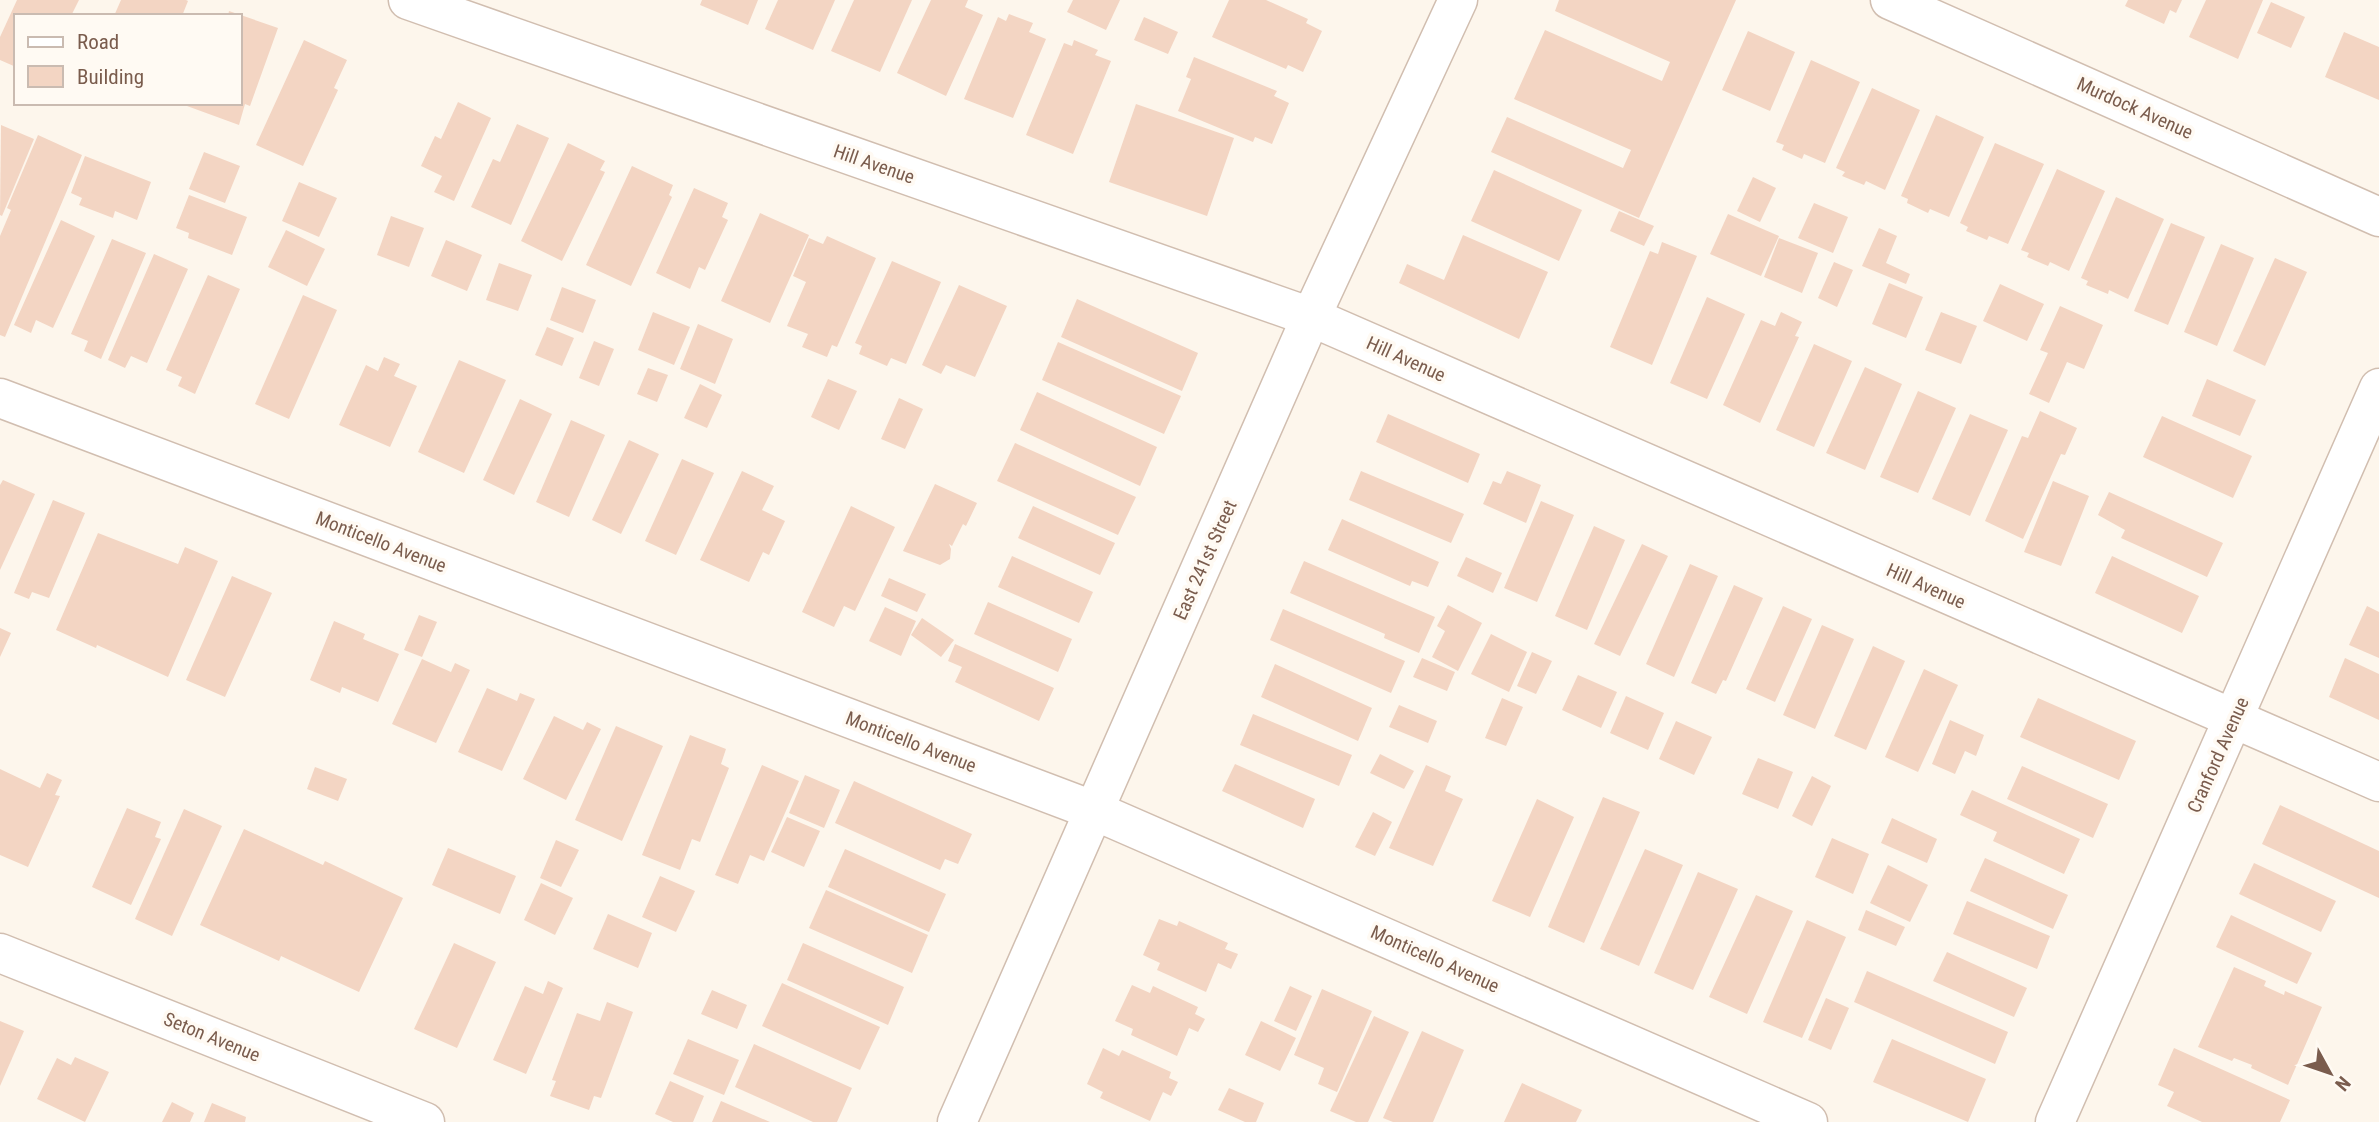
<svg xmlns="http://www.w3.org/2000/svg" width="2379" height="1122" font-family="'Roboto Condensed',sans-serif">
<rect width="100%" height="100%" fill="#fdf6ec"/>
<!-- building -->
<g fill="#f3d5c3">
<path d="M17 0H79L71 16H16V67L0 60V37Z"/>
<path d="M121 0H186L188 1 182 16H114Z"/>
<path d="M702 0H758L748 25 700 5Z"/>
<path d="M778 0H835L813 50 765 29Z"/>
<path d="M854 0H912L880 72 831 51Z"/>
<path d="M931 0H968L965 7 983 15 946 96 897 73Z"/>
<path d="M1073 0H1120L1106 30 1067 12Z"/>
<path d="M1229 0H1266L1308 19 1306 23 1322 31 1303 72 1288 65 1286 69 1212 37Z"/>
<path d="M1559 0H1736L1639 218 1491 152 1507 117 1623 168 1631 150 1514 99 1545 30 1662 81 1670 62 1555 11Z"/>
<path d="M2128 0H2182L2176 13 2170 10 2164 24 2125 6Z"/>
<path d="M2206 0H2263L2238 59 2189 37Z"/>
<path d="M2271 2 2305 17 2291 48 2257 33Z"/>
<path d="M229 11 278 28 250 106 245 104 239 125 187 106 188 103H240V16H228Z"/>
<path d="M1009 14 1033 23 1029 32 1046 39 1013 118 964 99 998 17 1006 21Z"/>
<path d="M1144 17 1178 32 1168 54 1134 40Z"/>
<path d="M1748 31 1795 52 1770 111 1722 90Z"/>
<path d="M2344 32 2379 47V100L2325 77Z"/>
<path d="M304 40 347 60 334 88 338 90 303 166 256 145Z"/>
<path d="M1074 40 1098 50 1095 55 1111 61 1073 154 1026 135 1064 43 1072 46Z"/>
<path d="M1194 57 1277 91 1274 96 1289 103 1272 144 1255 137 1253 142 1178 111 1191 79 1186 77Z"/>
<path d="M1811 60 1860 82 1825 163 1804 154 1802 159 1782 150 1784 145 1776 142Z"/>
<path d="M1872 88 1920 110 1885 190 1866 181 1864 185 1842 176 1845 172 1836 168Z"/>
<path d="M458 102 491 118 454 201 434 192 442 176 421 166 435 136 441 139Z"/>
<path d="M1136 104 1234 138 1207 216 1109 182Z"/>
<path d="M1936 115 1984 137 1949 217 1930 209 1928 213 1907 203 1908 199 1901 196Z"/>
<path d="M517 124 549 138 511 225 471 207 493 159 500 162Z"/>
<path d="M1 125 34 139 2 216 0 215Z"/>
<path d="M38 135 82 155 5 337 0 335V236L11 210 7 208Z"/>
<path d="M568 143 605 161 600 170 605 172 562 261 521 241Z"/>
<path d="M1995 143 2044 164 2008 244 1989 236 1987 240 1966 231 1968 227 1960 223Z"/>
<path d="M204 152 240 166 225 203 189 189Z"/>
<path d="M85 156 151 182 137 220 115 211 113 218 79 205 82 198 71 193Z"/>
<path d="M632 166 673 185 669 195 672 197 631 286 586 265Z"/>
<path d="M2057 169 2105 191 2069 271 2050 262 2048 266 2027 257 2029 253 2021 250Z"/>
<path d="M1494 170 1582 210 1559 261 1471 221Z"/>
<path d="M1753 177 1776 188 1760 222 1737 211Z"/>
<path d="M299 182 337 198 319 237 282 221Z"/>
<path d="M694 188 728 203 722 217 728 220 705 270 699 267 690 289 656 273Z"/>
<path d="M189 195 247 217 232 255 188 238 189 233 176 228Z"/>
<path d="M2116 197 2164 219 2128 299 2109 290 2108 294 2086 285 2088 281 2081 278Z"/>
<path d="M1814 203 1848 217 1833 253 1798 238Z"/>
<path d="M1619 211 1654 226 1644 246 1610 231Z"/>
<path d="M760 213 809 235 770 323 721 301Z"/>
<path d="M1728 214 1779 236 1761 276 1710 254Z"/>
<path d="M391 216 424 228 409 267 377 255Z"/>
<path d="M61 220 95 236 53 328 36 320 31 333 14 325Z"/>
<path d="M2171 223 2205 237 2168 325 2134 311Z"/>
<path d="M1879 228 1897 236 1886 263 1910 274 1906 284 1862 266Z"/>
<path d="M286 230 325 249 307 286 268 267Z"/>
<path d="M1463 235 1548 272 1519 339 1399 283 1407 264 1444 280Z"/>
<path d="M827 236 876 258 837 347 832 345 827 357 802 347 808 334 787 326 806 282 793 276 809 238 823 244Z"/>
<path d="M1779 238 1818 253 1802 293 1764 277Z"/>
<path d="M112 239 146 253 101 359 84 351 88 341 71 334Z"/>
<path d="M446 240 482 255 467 291 431 276Z"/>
<path d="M1662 242 1697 256 1652 365 1610 347 1650 251 1658 254Z"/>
<path d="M2221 244 2254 258 2217 346 2184 332Z"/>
<path d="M154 254 188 269 147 363 131 356 125 368 108 360Z"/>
<path d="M2275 258 2307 272 2265 366 2233 351Z"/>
<path d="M892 261 941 282 906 364 891 358 887 366 859 354 862 346 855 343Z"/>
<path d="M1834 262 1853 270 1837 307 1818 298Z"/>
<path d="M499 263 532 275 518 311 486 300Z"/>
<path d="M208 275 240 289 195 394 178 386 182 377 166 370Z"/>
<path d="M1889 283 1923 297 1906 338 1872 324Z"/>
<path d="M2000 284 2044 304 2027 341 1983 321Z"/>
<path d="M959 285 1007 306 975 377 946 365 941 374 922 365Z"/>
<path d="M562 287 596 300 583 333 550 320Z"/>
<path d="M303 295 337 310 289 419 255 404Z"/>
<path d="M1707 297 1745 314 1707 399 1670 383Z"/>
<path d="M1077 299 1198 353 1182 391 1061 337Z"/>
<path d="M2060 306 2103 325 2084 369 2067 362 2049 403 2029 394 2048 353 2040 350Z"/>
<path d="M653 312 690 327 674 365 638 350Z"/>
<path d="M1781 312 1802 322 1795 336 1799 337 1760 423 1723 405 1761 320 1775 326Z"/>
<path d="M1941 312 1977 326 1961 364 1925 350Z"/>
<path d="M698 324 733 339 715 384 680 369Z"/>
<path d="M547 327 574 338 562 366 535 355Z"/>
<path d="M594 341 614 349 599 386 579 378Z"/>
<path d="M1058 342 1181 396 1164 434 1042 380Z"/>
<path d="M1814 344 1852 361 1814 447 1776 430Z"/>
<path d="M384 357 400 364 394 376 417 386 390 447 339 425 366 365 378 371Z"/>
<path d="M459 360 506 380 464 473 418 452Z"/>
<path d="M1865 367 1902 384 1865 470 1826 453Z"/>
<path d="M648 368 668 375 657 402 637 394Z"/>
<path d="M828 379 857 391 839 430 811 417Z"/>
<path d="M2207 379 2256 400 2240 436 2192 416Z"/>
<path d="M700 384 722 395 707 428 684 418Z"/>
<path d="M1918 391 1956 408 1918 493 1880 477Z"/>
<path d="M1037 392 1157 447 1140 486 1020 430Z"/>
<path d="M899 398 923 409 905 449 881 439Z"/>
<path d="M520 399 552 414 514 495 483 480Z"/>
<path d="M2040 411 2077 428 2065 455 2061 454 2023 539 1985 521 2022 436 2028 438Z"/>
<path d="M1388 414 1480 454 1468 483 1376 442Z"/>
<path d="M1970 414 2008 430 1970 516 1932 499Z"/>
<path d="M2162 416 2252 456 2233 498 2143 457Z"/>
<path d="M571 420 605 435 569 517 536 502Z"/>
<path d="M629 440 659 454 621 534 592 520Z"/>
<path d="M1015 443 1136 497 1118 535 997 481Z"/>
<path d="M682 459 714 473 676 555 645 541Z"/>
<path d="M742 471 774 486 762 510 785 521 769 555 763 552 749 582 700 560Z"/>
<path d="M1361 471 1464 514 1451 543 1349 500Z"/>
<path d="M1507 471 1541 485 1526 523 1483 504 1493 481 1501 484Z"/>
<path d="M3 480 35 494 0 570V485Z"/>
<path d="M2053 481 2089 496 2061 566 2024 552Z"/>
<path d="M935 484 977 503 966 526 963 524 952 546 949 544 951 549 950 559 940 565 903 551Z"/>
<path d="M2109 492 2223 543 2207 577 2121 538 2125 530 2098 515Z"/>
<path d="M53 500 85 513 49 598 32 592 29 599 14 593Z"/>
<path d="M1541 501 1574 515 1537 602 1504 588Z"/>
<path d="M851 506 895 527 855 611 844 606 834 627 802 612Z"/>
<path d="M1033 506 1115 543 1100 575 1018 538Z"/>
<path d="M1342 519 1439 562 1428 587 1412 581 1410 586 1328 550Z"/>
<path d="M1594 526 1625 540 1587 630 1555 616Z"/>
<path d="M98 533 178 564 185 547 218 561 168 677 97 645 96 648 56 630Z"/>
<path d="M1642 544 1668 556 1620 656 1594 644Z"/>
<path d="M1012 556 1093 592 1079 623 998 587Z"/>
<path d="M2112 556 2199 596 2182 633 2095 593Z"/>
<path d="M1466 557 1502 573 1493 593 1457 576Z"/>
<path d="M1304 561 1435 617 1419 653 1384 638 1385 634 1290 593Z"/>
<path d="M1690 564 1718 576 1674 677 1646 664Z"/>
<path d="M232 576 272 593 225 697 186 680Z"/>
<path d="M889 578 926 594 917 612 881 596Z"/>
<path d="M1734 585 1763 598 1726 681 1723 680 1716 694 1691 683Z"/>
<path d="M988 602 1072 639 1058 672 974 634Z"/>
<path d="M1448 605 1482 623 1458 671 1432 657 1445 631 1437 626Z"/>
<path d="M1783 606 1812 619 1775 702 1746 689Z"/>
<path d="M2367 606 2379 612V658L2349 645Z"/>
<path d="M885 607 916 621 901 656 869 641Z"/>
<path d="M1283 609 1405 661 1391 693 1270 640Z"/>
<path d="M419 615 437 622 422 657 404 650Z"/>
<path d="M922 618 954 640 941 657 911 635Z"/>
<path d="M334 621 365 634 363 639 399 654 378 702 342 687 340 693 310 680Z"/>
<path d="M1822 625 1854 639 1815 729 1783 715Z"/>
<path d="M0 628 11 633 0 657Z"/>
<path d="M1491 634 1527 652 1509 692 1471 674Z"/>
<path d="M955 644 1054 688 1039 721 955 682 962 667 948 661Z"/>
<path d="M1873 646 1905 661 1866 750 1834 736Z"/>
<path d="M1532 652 1552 661 1536 694 1517 686Z"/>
<path d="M1422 658 1455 672 1447 691 1413 677Z"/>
<path d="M2345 658 2379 674V720L2329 697Z"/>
<path d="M422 659 451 672 455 663 470 670 436 743 392 724Z"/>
<path d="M1275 664 1372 708 1358 741 1261 697Z"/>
<path d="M1924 669 1958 685 1918 772 1885 757Z"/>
<path d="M1578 675 1617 692 1601 728 1562 710Z"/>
<path d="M487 688 517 701 520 693 535 699 502 771 458 752Z"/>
<path d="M1626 696 1664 713 1648 750 1610 733Z"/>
<path d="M1502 698 1523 707 1506 746 1485 738Z"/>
<path d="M2038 698 2136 741 2119 780 2020 737Z"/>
<path d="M1399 705 1437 721 1428 743 1389 727Z"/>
<path d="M1253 714 1352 755 1339 786 1240 745Z"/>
<path d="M554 716 583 730 587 722 601 729 566 800 523 779Z"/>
<path d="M1950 720 1984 735 1976 756 1965 751 1955 774 1932 764Z"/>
<path d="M1676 721 1712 737 1694 775 1659 759Z"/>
<path d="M616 726 663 746 622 841 575 820Z"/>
<path d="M690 735 726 749 721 764 729 768 700 842 692 839 680 870 642 855Z"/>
<path d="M1380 754 1414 771 1404 789 1370 773Z"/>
<path d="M1758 758 1793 772 1778 809 1742 794Z"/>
<path d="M1235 764 1315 799 1303 828 1222 791Z"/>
<path d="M762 765 799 781 764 861 750 855 738 884 715 875Z"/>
<path d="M1426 765 1451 776 1445 791 1463 799 1433 866 1389 848Z"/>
<path d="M2022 766 2108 804 2093 838 2007 799Z"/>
<path d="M315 767 347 779 338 801 307 789Z"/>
<path d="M0 769 40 788 47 773 62 780 55 795 60 796 28 867 0 855Z"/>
<path d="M805 775 840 790 824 828 789 813Z"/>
<path d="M1812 776 1831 786 1812 826 1792 816Z"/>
<path d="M854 781 972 834 958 864 945 859 940 870 835 823Z"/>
<path d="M1972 790 2080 839 2064 874 1993 841 1997 832 1960 815Z"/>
<path d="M1603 797 1640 812 1584 943 1548 927Z"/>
<path d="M1537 799 1574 817 1530 917 1492 901Z"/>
<path d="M2280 805 2379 851V898L2262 844Z"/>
<path d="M127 808 161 822 155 837 161 839 131 905 92 887Z"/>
<path d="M184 809 222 826 172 936 135 919Z"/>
<path d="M1373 812 1392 822 1375 856 1355 847Z"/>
<path d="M787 817 820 831 804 867 771 852Z"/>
<path d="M1892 818 1937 839 1927 863 1881 843Z"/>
<path d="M244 829 323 865 325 861 403 898 359 992 281 956 279 961 200 925Z"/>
<path d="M1832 838 1869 854 1853 894 1815 877Z"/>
<path d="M556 840 579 850 561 887 540 878Z"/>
<path d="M448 848 516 876 500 914 432 885Z"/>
<path d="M845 849 946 894 929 932 828 887Z"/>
<path d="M1645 849 1683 865 1639 966 1600 949Z"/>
<path d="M1985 858 2068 895 2053 929 1970 891Z"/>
<path d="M2254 863 2336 901 2321 932 2239 894Z"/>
<path d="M1888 865 1928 885 1910 922 1870 903Z"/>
<path d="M1698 872 1738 889 1693 990 1654 973Z"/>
<path d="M660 876 695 891 676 932 642 917Z"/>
<path d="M541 883 573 898 555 935 524 920Z"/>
<path d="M826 890 928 935 912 973 809 928Z"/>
<path d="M1756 895 1793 911 1747 1014 1709 997Z"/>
<path d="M1967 901 2050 936 2037 969 1953 934Z"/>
<path d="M1866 910 1905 927 1896 946 1858 930Z"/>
<path d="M608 914 652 933 638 968 593 949Z"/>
<path d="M2231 915 2312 953 2297 984 2216 947Z"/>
<path d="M1159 919 1177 926 1179 921 1228 943 1225 949 1238 954 1231 969 1218 963 1206 992 1157 970 1160 963 1143 955Z"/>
<path d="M1807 920 1846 937 1802 1038 1763 1022Z"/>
<path d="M454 943 496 962 457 1048 414 1029Z"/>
<path d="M803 943 904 987 888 1025 787 980Z"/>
<path d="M1947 952 2027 988 2014 1017 1933 981Z"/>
<path d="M2234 967 2266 981 2264 986 2284 995 2285 991 2322 1007 2288 1085 2251 1068 2252 1065 2234 1058 2232 1061 2198 1047Z"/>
<path d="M1867 971 2008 1032 1995 1064 1854 1002Z"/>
<path d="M548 981 563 988 526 1074 493 1060 525 986 543 994Z"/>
<path d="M782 983 880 1027 860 1070 762 1026Z"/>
<path d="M1132 985 1150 993 1153 986 1198 1007 1195 1014 1205 1019 1198 1032 1189 1028 1177 1056 1131 1035 1133 1029 1115 1021Z"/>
<path d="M1290 986 1312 996 1296 1031 1274 1021Z"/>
<path d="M1322 989 1372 1011 1337 1092 1318 1084 1324 1068 1294 1055Z"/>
<path d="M712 990 747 1005 737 1029 701 1014Z"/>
<path d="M1826 998 1849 1008 1831 1050 1808 1040Z"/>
<path d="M607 1002 633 1012 601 1098 594 1096 589 1110 550 1096 556 1081 552 1080 577 1013 600 1021Z"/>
<path d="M1374 1016 1409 1032 1368 1122H1356L1330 1111Z"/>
<path d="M0 1021 24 1031 0 1086Z"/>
<path d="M1261 1021 1296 1038 1280 1071 1245 1055Z"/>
<path d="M1422 1031 1464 1050 1433 1122H1393L1383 1118Z"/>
<path d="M688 1039 739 1060 724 1095 673 1074Z"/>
<path d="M1892 1039 1986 1079 1968 1122 1873 1082Z"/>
<path d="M754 1044 852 1088 837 1122H813L735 1087Z"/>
<path d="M1103 1048 1119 1056 1122 1050 1171 1072 1169 1078 1178 1082 1171 1096 1163 1092 1150 1121 1100 1098 1103 1092 1087 1084Z"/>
<path d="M2174 1048 2290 1100 2280 1122H2202L2167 1106 2174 1092 2158 1085Z"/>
<path d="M75 1057 109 1072 85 1122 37 1099 57 1058 71 1065Z"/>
<path d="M670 1081 704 1096 693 1122H673L655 1114Z"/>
<path d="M1522 1083 1582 1110 1576 1122H1504Z"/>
<path d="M1229 1088 1264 1103 1256 1122H1245L1218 1110Z"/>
<path d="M721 1101 770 1122H712Z"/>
<path d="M172 1102 194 1113 190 1122H162Z"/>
<path d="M212 1103 246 1117 245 1122H204Z"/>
</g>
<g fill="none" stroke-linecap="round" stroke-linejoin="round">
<!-- minor casing -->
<g stroke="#d1beb0" stroke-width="41">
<g id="minor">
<path d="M408 0 1311 317 2379 782"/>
<path d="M1890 0 2379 217"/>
<path d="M0 398 1095 811 1808 1122"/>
<path d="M0 953 425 1122"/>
<path d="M957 1122 1311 317 1458 0"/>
<path d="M2055 1122 2379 388"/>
</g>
</g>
<!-- minor -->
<use href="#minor" stroke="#fff" stroke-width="38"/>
</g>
<g text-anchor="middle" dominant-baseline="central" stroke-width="7" stroke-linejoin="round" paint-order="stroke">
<!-- street labels -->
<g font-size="19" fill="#7a5c4d" stroke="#fffaf3">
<text transform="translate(2135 108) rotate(24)">Murdock Avenue</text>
<text transform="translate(874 164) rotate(19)">Hill Avenue</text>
<text transform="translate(1406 359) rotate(24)">Hill Avenue</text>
<text transform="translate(381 542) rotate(21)">Monticello Avenue</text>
<text transform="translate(1205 560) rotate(-66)">East 241st Street</text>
<text transform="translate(1926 586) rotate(24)">Hill Avenue</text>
<text transform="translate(911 742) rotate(21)">Monticello Avenue</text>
<text transform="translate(2218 755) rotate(-66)">Cranford Avenue</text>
<text transform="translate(1435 959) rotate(24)">Monticello Avenue</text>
<text transform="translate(212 1037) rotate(22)">Seton Avenue</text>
</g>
</g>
<!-- legend -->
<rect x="14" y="14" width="228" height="91" fill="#fffaf3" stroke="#cabbb1" stroke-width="2"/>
<rect x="28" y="37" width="35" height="10" fill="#ffffff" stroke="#cabbb1" stroke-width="2"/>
<text x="77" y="49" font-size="21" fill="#7a5c4d">Road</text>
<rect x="28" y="66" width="35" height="21" fill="#f3d5c3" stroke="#cabbb1" stroke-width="2"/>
<text x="77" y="84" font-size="21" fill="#7a5c4d">Building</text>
<!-- north arrow -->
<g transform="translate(2330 1073) rotate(130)" stroke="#fffaf3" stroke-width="5" paint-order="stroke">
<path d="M0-5L12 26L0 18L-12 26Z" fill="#7a5c4d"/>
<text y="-10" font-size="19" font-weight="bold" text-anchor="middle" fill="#7a5c4d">N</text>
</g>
</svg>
